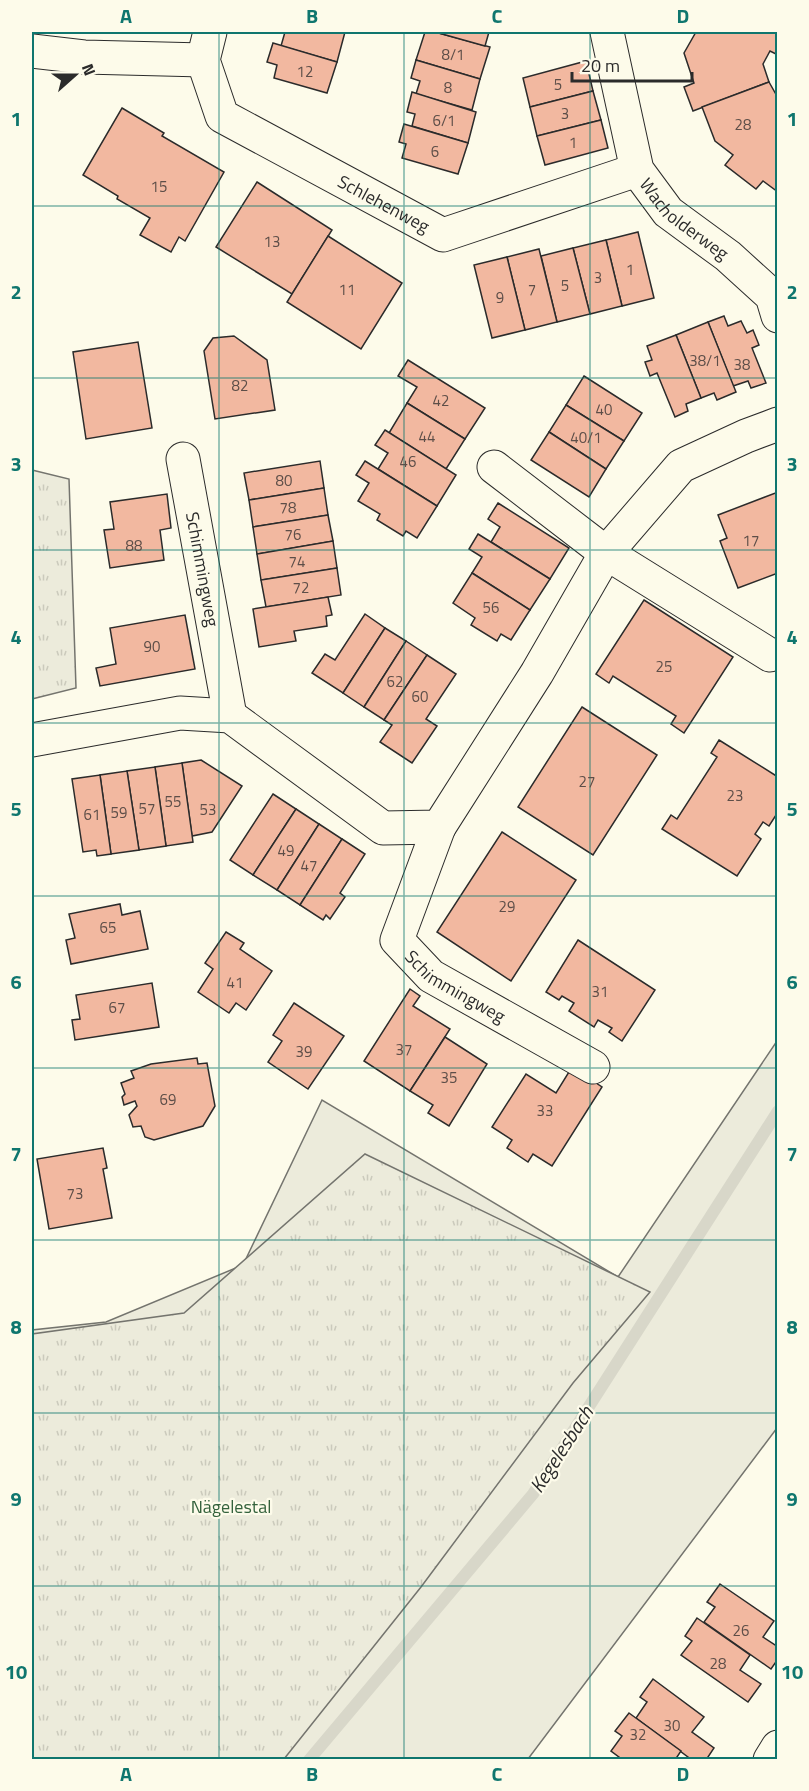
<svg xmlns="http://www.w3.org/2000/svg" width="809" height="1791" font-family="'Titillium Web',sans-serif">
<defs>
<pattern id="park-tufts" width="24" height="20" patternUnits="userSpaceOnUse" patternTransform="scale(1.5)"><rect width="24" height="20" fill="#ecebdb"/><path d="M3 7l-1-3M5 7V3M7 7l1-3M15 17l-1-3M17 17v-4M19 17l1-3" fill="none" stroke="#cbcabc"/></pattern>
</defs>
<rect width="100%" height="100%" fill="#fdfbea"/>
<!-- grass -->
<path fill="#ecebdb" stroke="#74746e" stroke-width="1.5" d="M777 1041V1428L528 1759H32V1330L106 1322 243 1265 322 1100 618 1277Z"/>
<!-- park -->
<g fill="url(#park-tufts)" stroke="#74746e" stroke-width="1.5">
<path d="M32 470 69 479 76 688 32 699Z"/>
<path d="M365 1154 650 1292 573 1383 421 1587 284 1759H32V1334L184 1313Z"/>
</g>
<g fill="none" stroke-linecap="round" stroke-linejoin="round">
<!-- stream -->
<path stroke="#d8d7c9" stroke-width="12" d="M309 1760 533 1494 778 1111"/>
</g>
<!-- building -->
<g fill="#f2b8a0" stroke="#2b2b2b" stroke-width="1.5">
<path d="M283 32H345L337 62 281 46 285 32Z"/>
<path d="M425 32H435L490 47 480 79 416 60Z"/>
<path d="M435 32H489L485 46Z"/>
<path d="M696 32H778V55L770 51 763 64 769 82 693 111 684 87 694 83 684 53Z"/>
<path d="M273 43 337 62 327 93 274 78 277 65 267 62Z"/>
<path d="M416 60 480 79 472 110 416 94 420 81 411 78Z"/>
<path d="M586 61 593 91 530 107 523 78Z"/>
<path d="M769 82 778 98V192L763 181 756 189 725 165 733 155 715 141 702 107Z"/>
<path d="M593 91 601 120 537 136 530 107Z"/>
<path d="M412 92 476 112 468 143 412 126 415 114 407 112Z"/>
<path d="M122 108 164 133 162 136 224 172 185 241 179 237 171 252 140 235 150 218 117 199 118 196 83 175Z"/>
<path d="M601 120 608 148 545 165 537 136Z"/>
<path d="M404 124 468 143 458 174 402 158 406 144 399 142Z"/>
<path d="M257 182 332 230 292 294 216 247Z"/>
<path d="M638 232 654 298 622 306 606 240Z"/>
<path d="M328 236 402 283 361 349 287 302Z"/>
<path d="M606 240 622 306 590 314 573 248Z"/>
<path d="M573 248 590 314 557 322 541 256Z"/>
<path d="M539 249 557 322 525 330 507 257Z"/>
<path d="M507 257 525 330 492 338 474 265Z"/>
<path d="M724 316 728 326 741 321 747 333 753 330 759 345 752 348 766 383 751 388 748 381 733 386 708 322Z"/>
<path d="M708 322 736 392 717 400 714 393 701 398 676 335Z"/>
<path d="M676 335 701 398 686 404 688 411 675 417 657 373 650 376 645 362 652 360 647 346Z"/>
<path d="M234 336 267 360 275 410 215 419 204 351 213 338Z"/>
<path d="M138 342 152 428 86 439 73 352Z"/>
<path d="M408 360 485 408 465 439 407 403 417 387 398 376Z"/>
<path d="M584 376 642 413 624 441 566 405Z"/>
<path d="M407 403 465 439 446 469 389 433Z"/>
<path d="M566 405 624 441 606 469 549 432Z"/>
<path d="M385 430 456 475 437 506 378 469 388 453 375 445Z"/>
<path d="M549 432 606 469 589 497 531 460Z"/>
<path d="M320 461 324 488 249 500 244 473Z"/>
<path d="M365 461 437 506 417 538 406 531 403 536 377 520 380 514 358 501 369 483 356 475Z"/>
<path d="M324 488 328 515 253 527 249 500Z"/>
<path d="M778 492V573L738 588 720 541 727 538 718 515Z"/>
<path d="M167 494 171 528 160 530 164 560 110 568 104 530 114 529 110 502Z"/>
<path d="M498 503 569 548 550 579 491 542 500 527 488 519Z"/>
<path d="M328 515 333 541 257 554 253 527Z"/>
<path d="M478 534 550 579 530 610 472 573 482 557 469 549Z"/>
<path d="M333 541 337 568 261 580 257 554Z"/>
<path d="M337 568 341 595 266 607 261 580Z"/>
<path d="M472 573 530 610 511 640 501 634 497 641 471 625 475 618 453 603Z"/>
<path d="M328 597 332 615 326 616 327 626 294 631 296 641 259 647 253 609Z"/>
<path d="M644 600 733 657 684 733 671 724 676 716 613 676 609 683 596 674Z"/>
<path d="M365 614 385 628 343 693 312 673 325 654 335 660Z"/>
<path d="M185 615 195 669 100 686 96 668 116 664 110 628Z"/>
<path d="M385 628 406 641 364 707 343 693Z"/>
<path d="M406 641 427 655 384 720 364 707Z"/>
<path d="M427 655 456 674 426 719 437 726 412 763 380 742 392 725 384 720Z"/>
<path d="M582 707 657 755 593 855 518 807Z"/>
<path d="M719 740 778 777V812L769 826 763 822 755 834 761 839 737 876 662 829 671 815 677 819 717 757 711 753Z"/>
<path d="M201 760 242 786 212 832 192 836 182 763Z"/>
<path d="M182 763 193 842 166 846 155 767Z"/>
<path d="M155 767 166 846 139 850 127 771Z"/>
<path d="M127 771 139 850 111 854 100 775Z"/>
<path d="M100 775 111 854 97 856 96 850 83 852 72 779Z"/>
<path d="M273 794 296 809 253 875 230 860Z"/>
<path d="M296 809 319 824 277 890 253 875Z"/>
<path d="M319 824 342 839 300 905 277 890Z"/>
<path d="M502 832 576 880 511 981 437 932Z"/>
<path d="M342 839 365 854 340 893 345 897 330 919 326 915 323 920 300 905Z"/>
<path d="M120 904 122 915 140 911 148 949 71 964 66 940 75 938 69 914Z"/>
<path d="M226 932 244 943 240 949 272 971 246 1010 236 1003 229 1013 198 992 213 969 205 963Z"/>
<path d="M578 940 655 990 622 1041 609 1032 612 1028 598 1020 594 1027 569 1011 574 1003 562 996 559 1000 546 992Z"/>
<path d="M152 983 159 1027 75 1040 72 1020 80 1019 76 995Z"/>
<path d="M410 989 420 996 413 1006 450 1029 410 1091 364 1061Z"/>
<path d="M294 1003 344 1036 308 1089 268 1062 282 1041 273 1035Z"/>
<path d="M445 1037 487 1064 449 1126 428 1113 433 1105 410 1091Z"/>
<path d="M197 1058 198 1064 207 1063 215 1106 203 1126 154 1140 145 1137 141 1126 133 1127 129 1115 137 1106 135 1101 124 1105 122 1097 125 1094 121 1083 134 1078 131 1071 151 1064Z"/>
<path d="M572 1067 602 1087 552 1166 533 1154 528 1162 507 1148 512 1140 492 1127 526 1074 556 1093Z"/>
<path d="M103 1148 107 1168 103 1169 112 1218 49 1229 37 1159Z"/>
<path d="M720 1584 774 1621 763 1637 778 1647V1659L771 1669 704 1622 715 1607 707 1602Z"/>
<path d="M697 1618 750 1655 740 1670 761 1684 748 1702 681 1655 692 1641 685 1636Z"/>
<path d="M653 1679 704 1717 692 1732 714 1748 706 1760H692L636 1718 647 1702 640 1697Z"/>
<path d="M629 1713 681 1751 675 1760H623L611 1751 622 1736 615 1731Z"/>
</g>
<g fill="none" stroke-linecap="round" stroke-linejoin="round">
<!-- minor casing -->
<g stroke="#2b2b2b" stroke-width="35">
<g id="minor">
<path id="s1" d="M210 32 203 60 222 116 443 235 637 170"/>
<path id="s2" d="M607 32 637 170 668 212 728 256 772 296 778 316"/>
<path d="M32 51 84 57 203 60"/>
<path id="s3" d="M183 459 230 716"/>
<path d="M494 467 606 553 770 655"/>
<path d="M32 740 180 713 230 716 383 828 439 827 537 673 606 553 681 466 746 436 778 424"/>
<path id="s4" d="M439 827 397 940 431 976 593 1067"/>
<path d="M770 1760 778 1747"/>
</g>
</g>
<!-- minor -->
<use href="#minor" stroke="#fdfbea" stroke-width="33"/>
</g>
<!-- grid -->
<path fill="none" stroke="#0f766e" stroke-width="1.5" stroke-opacity="0.55" d="M219 32V1760M404 32V1760M590 32V1760M32 206H778M32 378H778M32 550H778M32 723H778M32 896H778M32 1068H778M32 1240H778M32 1413H778M32 1586H778"/>
<g text-anchor="middle" dominant-baseline="central" stroke-width="4.5" stroke-linejoin="round" paint-order="stroke">
<!-- number labels -->
<g font-size="15" fill="#5d4e48">
<text x="453" y="54">8/1</text>
<text x="305" y="71">12</text>
<text x="558" y="84">5</text>
<text x="448" y="87">8</text>
<text x="565" y="113">3</text>
<text x="444" y="120">6/1</text>
<text x="743" y="124">28</text>
<text x="573" y="142">1</text>
<text x="435" y="151">6</text>
<text x="159" y="186">15</text>
<text x="272" y="241">13</text>
<text x="630" y="269">1</text>
<text x="598" y="277">3</text>
<text x="565" y="285">5</text>
<text x="347" y="289">11</text>
<text x="532" y="289">7</text>
<text x="500" y="297">9</text>
<text x="705" y="360">38/1</text>
<text x="742" y="364">38</text>
<text x="240" y="385">82</text>
<text x="441" y="400">42</text>
<text x="604" y="409">40</text>
<text x="427" y="436">44</text>
<text x="586" y="437">40/1</text>
<text x="408" y="461">46</text>
<text x="284" y="480">80</text>
<text x="288" y="507">78</text>
<text x="293" y="534">76</text>
<text x="751" y="540">17</text>
<text x="134" y="545">88</text>
<text x="297" y="561">74</text>
<text x="301" y="587">72</text>
<text x="491" y="607">56</text>
<text x="152" y="646">90</text>
<text x="664" y="666">25</text>
<text x="395" y="681">62</text>
<text x="420" y="696">60</text>
<text x="587" y="781">27</text>
<text x="735" y="795">23</text>
<text x="173" y="801">55</text>
<text x="147" y="808">57</text>
<text x="208" y="809">53</text>
<text x="119" y="812">59</text>
<text x="92" y="814">61</text>
<text x="286" y="850">49</text>
<text x="309" y="865">47</text>
<text x="507" y="906">29</text>
<text x="108" y="927">65</text>
<text x="235" y="982">41</text>
<text x="600" y="991">31</text>
<text x="117" y="1007">67</text>
<text x="404" y="1049">37</text>
<text x="304" y="1051">39</text>
<text x="449" y="1077">35</text>
<text x="168" y="1099">69</text>
<text x="545" y="1110">33</text>
<text x="75" y="1193">73</text>
<text x="741" y="1630">26</text>
<text x="718" y="1663">28</text>
<text x="672" y="1725">30</text>
<text x="638" y="1734">32</text>
</g>
<!-- street labels -->
<g font-size="18" fill="#2b2b2b" stroke="#fdfbea">
<text stroke="none"><textPath href="#s1" startOffset="272">Schlehenweg</textPath></text>
<text stroke="none"><textPath href="#s2" startOffset="210">Wacholderweg</textPath></text>
<text stroke="none"><textPath href="#s3" startOffset="112">Schimmingweg</textPath></text>
<text stroke="none"><textPath href="#s4" startOffset="196">Schimmingweg</textPath></text>
</g>
<!-- park labels -->
<g font-size="18" fill="#34623c" stroke="#fdfbea">
<text x="231" y="1506">Nägelestal</text>
</g>
<!-- water labels -->
<g font-size="20" font-style="italic" fill="#2b2b2b" stroke="#fdfbea">
<text transform="translate(561 1449) rotate(-57)">Kegelesbach</text>
</g>
</g>
<!-- border -->
<rect width="809" height="1791" fill="none" stroke="#fdfbea" stroke-width="66"/>
<!-- north arrow -->
<g transform="translate(75 75) rotate(69)" stroke="#fdfbea" stroke-width="4.5" paint-order="stroke">
<path d="M0-4.5L10 22L0 15L-10 22Z" fill="#2b2b2b"/>
<text y="-9" font-size="16" font-weight="bold" text-anchor="middle" fill="#2b2b2b">N</text>
</g>
<!-- scale -->
<path d="M572 72v9h120v-9" fill="none" stroke="#2b2b2b" stroke-width="3"/>
<text x="581" y="72" font-size="18" fill="#2b2b2b" stroke="#fdfbea" stroke-width="4.5" paint-order="stroke">20 m</text>
<rect x="33" y="33" width="743" height="1725" fill="none" stroke="#0f766e" stroke-width="2"/>
<g font-size="20" text-anchor="middle" font-weight="bold" fill="#0f766e">
<text x="126" y="23">A</text>
<text x="312" y="23">B</text>
<text x="497" y="23">C</text>
<text x="683" y="23">D</text>
<text x="16" y="126">1</text>
<text x="792" y="126">1</text>
<text x="16" y="299">2</text>
<text x="792" y="299">2</text>
<text x="16" y="471">3</text>
<text x="792" y="471">3</text>
<text x="16" y="644">4</text>
<text x="792" y="644">4</text>
<text x="16" y="816">5</text>
<text x="792" y="816">5</text>
<text x="16" y="989">6</text>
<text x="792" y="989">6</text>
<text x="16" y="1161">7</text>
<text x="792" y="1161">7</text>
<text x="16" y="1334">8</text>
<text x="792" y="1334">8</text>
<text x="16" y="1506">9</text>
<text x="792" y="1506">9</text>
<text x="16" y="1679">10</text>
<text x="792" y="1679">10</text>
<text x="126" y="1781">A</text>
<text x="312" y="1781">B</text>
<text x="497" y="1781">C</text>
<text x="683" y="1781">D</text>
</g>
</svg>
